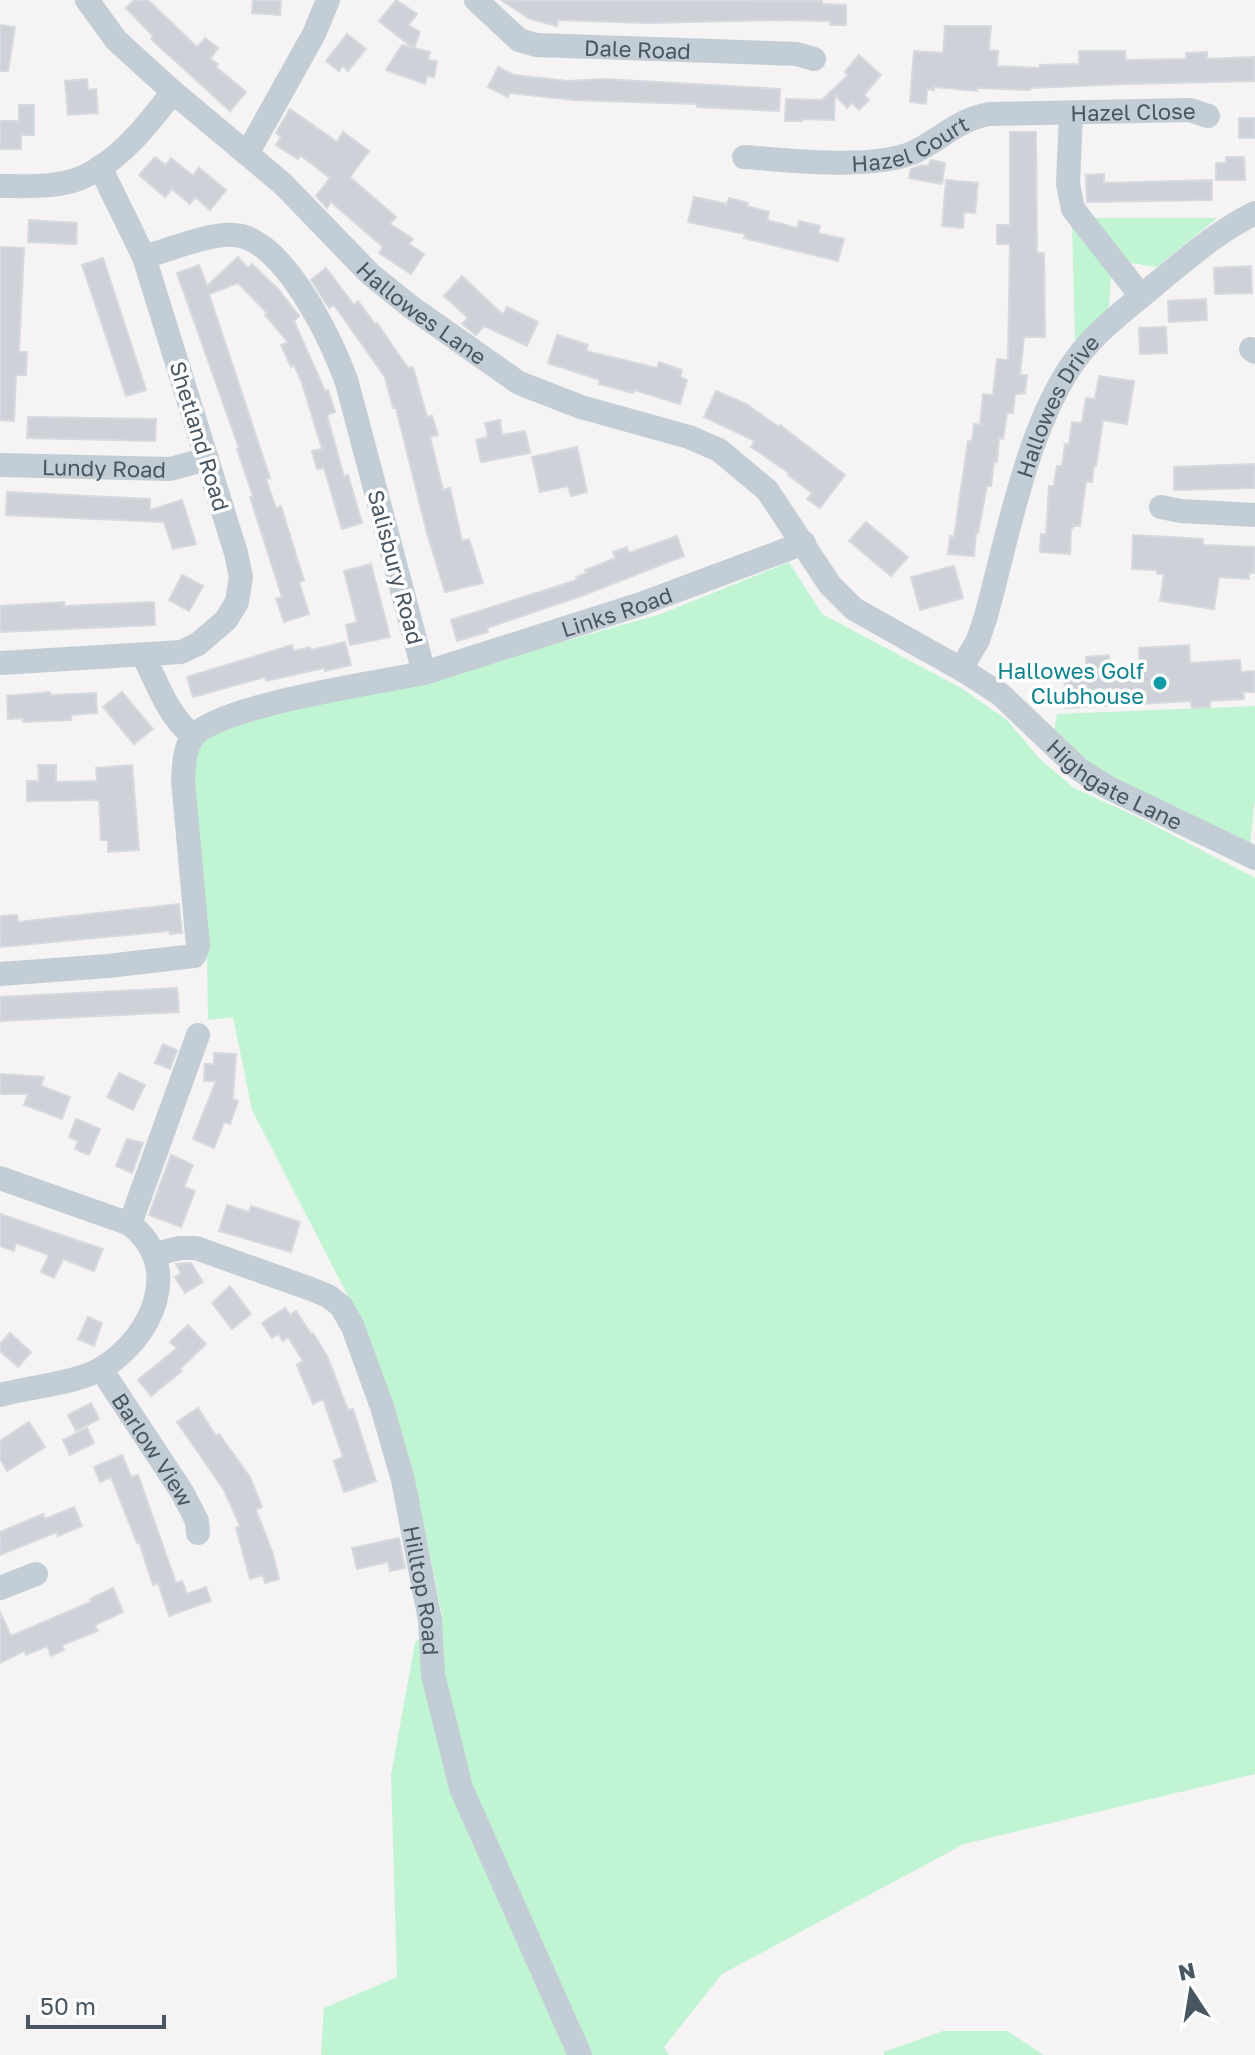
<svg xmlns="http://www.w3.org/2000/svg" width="1255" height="2055" font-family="'Golos Text',sans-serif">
<rect width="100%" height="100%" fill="#f5f3f3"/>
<!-- green -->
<g fill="#c0f4d3">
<path d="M1094 218H1217L1157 267 1131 263 1111 277 1109 308 1075 341 1072 225Z"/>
<path d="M789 562 822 614 961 688 1007 720 1040 759 1074 788 1140 818 1255 878V1774L964 1844 722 1974 664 2047 669 2055H321L324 2008 397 1977 391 1775 415 1643 442 1615 414 1477 363 1325 252 1110 233 1017 208 1020 207 953 191 813 196 741 270 713 420 682 661 614Z"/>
<path d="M1255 706V798L1250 845 1092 772 1054 732 1057 714Z"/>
<path d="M943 2031H1007L1044 2055H884V2052Z"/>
</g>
<!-- building -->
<g fill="#ced2d8" stroke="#d6d9de" stroke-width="2">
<path d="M134 0H148L197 47 205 38 218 48 210 59 218 64 216 67 246 92 230 111 151 39 153 36 126 8Z"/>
<path d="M253 0H281L280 15 252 13Z"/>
<path d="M396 0 417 14 408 25 420 32 414 48 430 52 428 60 437 61 434 77 427 76 425 84 386 70 402 45 413 48 379 21Z"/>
<path d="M501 0 822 1V4L846 5V25H830V21L779 20 648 23 558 20 557 26 530 19Z"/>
<path d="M0 25 15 27 8 71H0Z"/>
<path d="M945 26H991L989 50 998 51 997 66 1040 68V65L1079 64V51H1125L1126 60 1186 59V53L1207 52V59L1255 57V81L1126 84 1030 88V90L977 88V91L934 87V90L927 89 926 104 910 102 914 51 943 53Z"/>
<path d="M347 34 366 49 348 71 343 66 339 71 326 61Z"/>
<path d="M859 55 881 75 864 95 869 100 859 110 852 103 847 108 835 95 834 120 802 119V121H785L786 99 822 100 848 75 845 72Z"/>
<path d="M498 67 514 75 568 81 603 79 780 89 779 111 697 107V104L573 100 510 93 508 97 488 87Z"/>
<path d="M87 79 88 90 96 89 98 113 68 115 65 81Z"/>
<path d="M19 105H34V135H21V149H0V121H19Z"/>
<path d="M290 109 337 142 343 132 369 151 350 177 396 217 390 224 413 239 409 244 424 254 411 274 379 253 383 247 331 202 327 208 316 196 330 178 300 155 298 159 276 145 281 137 276 133Z"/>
<rect x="1239" y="118" width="16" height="20"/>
<path d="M1010 132H1036L1037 253H1044L1045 337H1024L1020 375H1027L1025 393 1015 394 1013 413H1007L1003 439 999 438 997 462H994L991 486H987L978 533 976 532 974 556 948 554 950 536 954 537 968 441H972L974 424 980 425 983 394 993 395 997 359 1008 360 1010 244H997V225H1010Z"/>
<path d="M155 157 166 165 171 158 193 176 199 168 226 190 210 210 195 197 190 204 172 189 165 197 139 175Z"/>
<path d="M1226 157H1244L1245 180H1216V163H1226Z"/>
<path d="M931 160 945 163 942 184 909 178 911 169 922 165 928 166Z"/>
<path d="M1104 174V183L1212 180V200L1087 202 1086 175Z"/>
<path d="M946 180 978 183 975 213 964 212 963 228 942 226Z"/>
<path d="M694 197 727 204 729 198 748 203 747 206 769 212 767 220 797 228 799 221 820 226 818 233 844 239 838 261 744 238 745 234 688 222Z"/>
<path d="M29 220 77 223 76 244 28 242Z"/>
<path d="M0 247 24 248 19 352H27L26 375H16L14 421 0 420Z"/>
<path d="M238 257 248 268 252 264 278 289 299 316 294 321 325 391 328 390 335 412 327 415 344 477 348 475 362 523 342 529 324 468 317 469 312 451 322 449 302 383 294 365 291 367 281 345 288 342 265 315 267 313 238 283 209 294 270 478 266 479 276 508 281 506 304 581 299 582 309 614 284 622 276 599 282 597 250 497 253 496 237 449 239 448 177 273 199 265 207 286Z"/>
<path d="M103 258 146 390 126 396 82 265Z"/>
<path d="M1251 266 1252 293 1215 294 1214 268Z"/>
<path d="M326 268 354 305 358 301 375 324 377 323 408 368 413 367 427 417 432 416 438 435 430 437 443 490 450 488 462 541 469 539 483 583 445 592 427 533 396 408H393L385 377 334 305 329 308 311 280Z"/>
<path d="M462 276 503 315 507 307 538 322 527 346 484 326 476 335 462 324 468 318 444 296Z"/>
<path d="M1206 299 1207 320 1169 322 1168 301Z"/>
<path d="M1166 327 1167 353 1140 354 1139 328Z"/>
<path d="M557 335 588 345 586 351 657 368 659 362 682 370 680 377 687 380 680 404 634 390 633 393 599 384 600 380 548 363Z"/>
<path d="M1099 376 1134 381 1127 424 1103 420 1096 466H1094L1092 482 1086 481 1080 526H1074L1071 530 1070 554 1040 552 1041 534 1046 535 1049 486H1054L1057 466H1062L1065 444H1069L1072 422 1082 423 1086 398 1095 399Z"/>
<path d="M716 391 746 404 779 427 780 425 845 475 820 508 807 499 812 493 788 475 789 473 751 447 755 441 704 417Z"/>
<path d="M28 417 156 419 155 441 27 438Z"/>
<path d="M500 420 502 435 525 431 530 453 481 462 476 440 488 437 485 423Z"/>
<path d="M577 447 587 492 571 496 568 486 540 492 532 457Z"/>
<path d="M1255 464V488L1174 490V467Z"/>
<path d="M7 492 150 499V510L182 500 196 544 173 549 164 522 6 515Z"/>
<path d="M866 522 908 557 891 576 849 541Z"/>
<path d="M1133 535 1203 539V545L1255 547 1254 573H1249V579L1219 577 1214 609 1160 601 1164 574H1157V570L1132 569Z"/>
<path d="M677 536 684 556 584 595 487 628 488 632 457 641 451 620 577 580 576 577 587 573 585 570 616 558 613 552 627 547 629 553Z"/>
<path d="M371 564 390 637 350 645 346 625 357 622 344 571Z"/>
<path d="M954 566 963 598 920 610 911 577Z"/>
<path d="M182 575 203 586 189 611 169 600Z"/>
<path d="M64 602V606L154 602 155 625 0 632V606Z"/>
<path d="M345 642 351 665 325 671 324 668 266 681 265 677 193 697 187 677 292 645 294 651 310 647 311 650Z"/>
<path d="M1189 645 1190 663 1240 660 1241 672 1255 671V692H1243L1244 699 1210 701V707L1192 708 1191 701 1066 708 1064 674 1087 673 1086 657 1109 655 1110 668 1140 666 1139 648Z"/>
<path d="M50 692V695L96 693 97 713 71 715V720L23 722V718L8 719 7 696Z"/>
<path d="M122 692 153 729 134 744 103 707Z"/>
<path d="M38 765H56V782L97 781 96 768 132 765 139 850 108 852V840H101L99 800 27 801V781H39Z"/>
<path d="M179 904 182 933 170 934 169 931 0 947 1 916 17 915 18 922Z"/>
<path d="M177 988 179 1012 0 1021V997Z"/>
<path d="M163 1044 177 1050 170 1069 155 1063Z"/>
<path d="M214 1053 236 1054 233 1099 238 1101 230 1124 224 1122 214 1148 193 1139 216 1081H204L205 1064H214Z"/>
<path d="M119 1073 145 1085 133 1110 107 1097Z"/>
<path d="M0 1074 44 1077 41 1086 70 1097 62 1119 24 1105 28 1094H0Z"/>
<path d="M76 1119 100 1129 89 1155 75 1149 78 1141 69 1137Z"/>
<path d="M127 1139 143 1143 132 1173 116 1166Z"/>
<path d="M171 1155 193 1165 184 1187 195 1191 181 1227 149 1215Z"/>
<path d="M227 1205 249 1212 251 1206 300 1222 291 1252 219 1231Z"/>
<path d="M0 1214 103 1249 94 1271 63 1259 54 1278 41 1272 49 1255 16 1243 14 1251 0 1246Z"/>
<path d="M191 1263 203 1282 185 1293 175 1277 181 1273 176 1264Z"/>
<path d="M230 1286 251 1314 232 1329 212 1303Z"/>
<path d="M285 1308 290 1315 296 1311 311 1334 313 1333 328 1358 348 1410 353 1409 376 1481 344 1492 334 1461 343 1457 323 1399 313 1404 297 1365 303 1361 288 1337 283 1341 278 1334 272 1338 262 1323Z"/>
<path d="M88 1317 102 1323 94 1346 78 1339Z"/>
<path d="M188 1325 206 1344 180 1369 182 1371 151 1396 138 1380 177 1348 170 1342Z"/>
<path d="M10 1333 31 1352 18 1367 0 1351V1344Z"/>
<path d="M91 1403 99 1419 76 1431 68 1415Z"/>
<path d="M198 1408 216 1436 219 1434 250 1477 262 1507 256 1510 273 1554 279 1579 265 1583 263 1575 250 1579 236 1528 240 1526 224 1490 177 1422Z"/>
<path d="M29 1422 45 1447 7 1471 0 1459V1441Z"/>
<path d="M87 1428 94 1443 70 1455 63 1440Z"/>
<path d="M122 1455 131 1477 138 1475 176 1583 182 1581 187 1594 206 1587 211 1601 169 1616 158 1583 153 1585 139 1542 137 1543 111 1477 100 1482 94 1467Z"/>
<path d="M74 1507 82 1526 58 1536 57 1532 0 1555V1532L43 1514 45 1519Z"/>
<path d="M399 1538 405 1568 390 1571 388 1562 357 1569 352 1548Z"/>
<path d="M113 1588 123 1612 95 1625 98 1631 62 1645 64 1650 51 1656 47 1646 26 1655 24 1651 0 1663V1612L11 1636 91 1602 90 1599Z"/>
</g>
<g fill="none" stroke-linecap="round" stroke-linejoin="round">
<!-- minor -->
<g stroke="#c3cdd5" stroke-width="24">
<path id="s1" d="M87 0 116 40 173 92 283 184 370 274 411 307 519 383 581 407 689 437 719 450 767 490 830 585 854 609 961 669 1000 694 1080 770 1107 787 1255 858"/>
<path id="s2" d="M476 0 519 40 536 45 797 54 814 59"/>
<path d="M1071 114 1068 184 1073 209 1141 296"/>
<path d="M247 154 314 34 328 0"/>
<path id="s3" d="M744 157C789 160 870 170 912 153 941 140 956 120 989 114L1190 110 1208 116"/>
<path d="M0 186C27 186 56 188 81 178 119 162 149 123 173 92"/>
<path d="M1251 349 1255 352"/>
<path id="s4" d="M0 465 170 469 207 459"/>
<path d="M1161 507 1181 511 1255 515"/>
<path d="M143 655C157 683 168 716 193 736"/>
<path d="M0 663 181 652 198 644 226 620 237 602 241 577 236 553 144 257 100 167"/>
<path id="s5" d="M961 669 978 640 986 616C1008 536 1027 426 1076 359 1097 330 1129 307 1156 284 1188 258 1218 231 1255 213"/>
<path id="s6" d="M424 673 641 604 804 543"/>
<path d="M0 974 108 966 194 956 198 946 183 780C184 766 184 750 192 738 213 706 381 682 424 673L347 383C333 342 283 237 234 235 209 233 169 250 144 257"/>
<path d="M0 1178 130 1224C184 1267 153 1337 102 1368 79 1383 28 1387 0 1395"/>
<path d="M130 1224 198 1035"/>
<path id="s7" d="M155 1254 180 1248H196L311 1289 328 1296 341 1306 353 1327 382 1407 403 1480 430 1620 433 1675 461 1788 580 2055"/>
<path id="s8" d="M101 1369 182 1492 197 1521 198 1533"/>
<path d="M0 1588 36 1574"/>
</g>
</g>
<!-- markers -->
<circle fill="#0f9aa8" stroke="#fff" stroke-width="3" cx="1160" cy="683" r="8"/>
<g text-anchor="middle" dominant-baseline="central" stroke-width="7" stroke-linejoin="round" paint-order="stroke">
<!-- street labels -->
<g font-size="22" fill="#485662" stroke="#fff">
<text stroke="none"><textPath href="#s2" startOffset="178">Dale Road</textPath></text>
<text stroke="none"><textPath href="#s3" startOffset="400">Hazel Close</textPath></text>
<text stroke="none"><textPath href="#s3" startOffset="170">Hazel Court</textPath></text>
<text stroke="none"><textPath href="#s1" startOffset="460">Hallowes Lane</textPath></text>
<text stroke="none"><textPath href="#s5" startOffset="282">Hallowes Drive</textPath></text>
<text transform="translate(200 436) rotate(73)">Shetland Road</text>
<text stroke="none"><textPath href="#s4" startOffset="104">Lundy Road</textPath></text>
<text transform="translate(396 567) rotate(75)">Salisbury Road</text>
<text stroke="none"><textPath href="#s6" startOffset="202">Links Road</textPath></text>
<text stroke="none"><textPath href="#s1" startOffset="1318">Highgate Lane</textPath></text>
<text stroke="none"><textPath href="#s8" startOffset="96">Barlow View</textPath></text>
<text stroke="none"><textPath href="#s7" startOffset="496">Hilltop Road</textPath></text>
</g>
<!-- culture labels -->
<g font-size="22" fill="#0d838f" stroke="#fff" text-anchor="end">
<text x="1144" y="670">Hallowes Golf<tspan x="1144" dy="25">Clubhouse</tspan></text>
</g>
</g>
<!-- north arrow -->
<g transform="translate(1191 1991) rotate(348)" stroke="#ffffff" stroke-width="6" paint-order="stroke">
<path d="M0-6L14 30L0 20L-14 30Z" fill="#485662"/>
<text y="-12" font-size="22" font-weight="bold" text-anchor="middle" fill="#485662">N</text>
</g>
<!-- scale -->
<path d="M28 2015v12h136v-12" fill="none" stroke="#485662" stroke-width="4"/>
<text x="40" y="2015" font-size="24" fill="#485662" stroke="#ffffff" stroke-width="6" paint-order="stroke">50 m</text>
</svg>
